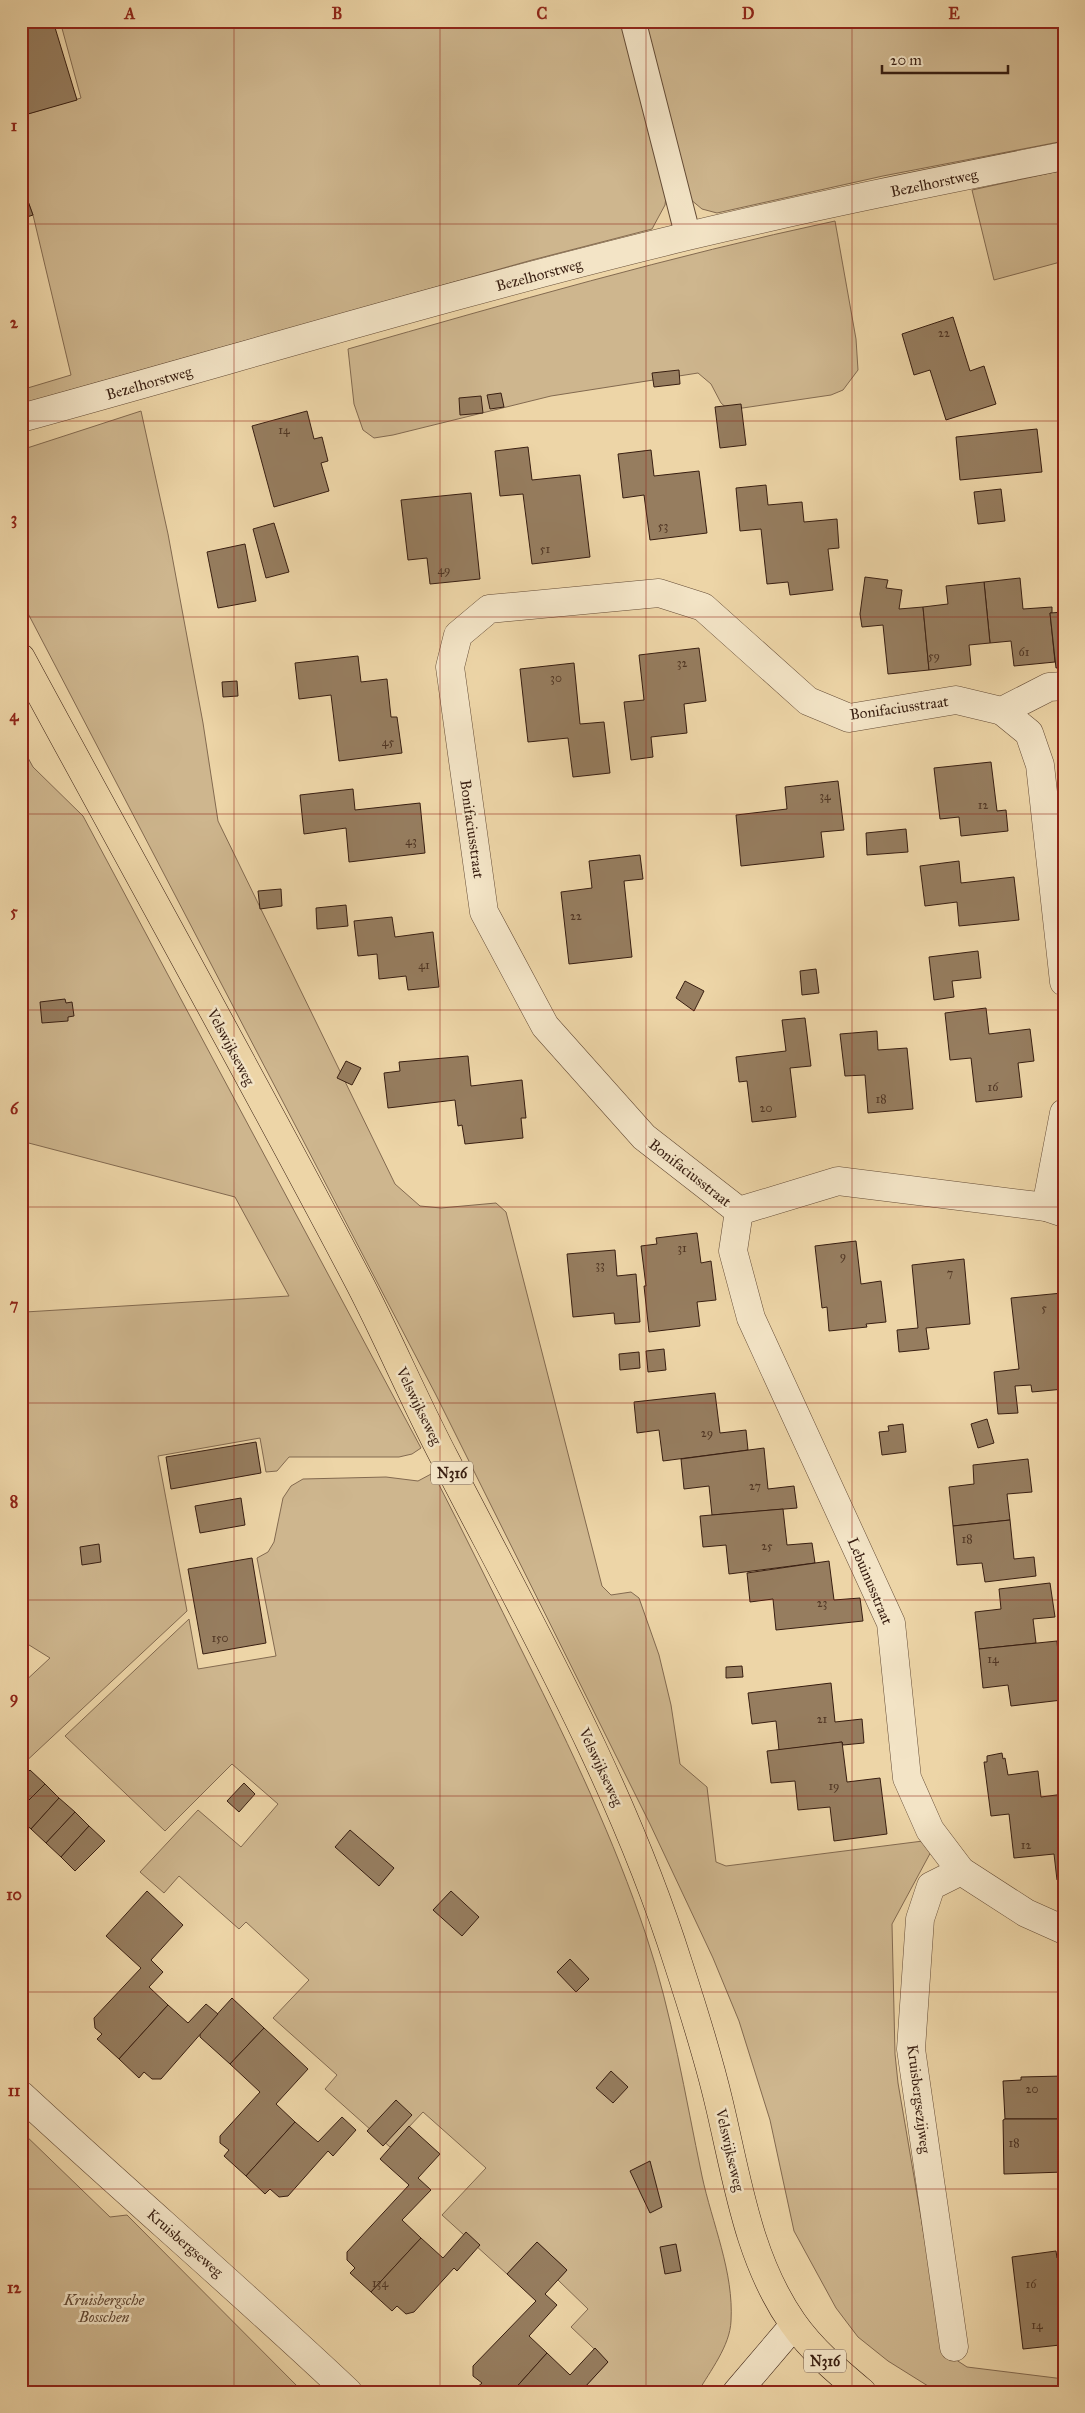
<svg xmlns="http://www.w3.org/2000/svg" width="1085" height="2413" font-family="'IM FELL Great Primer',serif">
<rect width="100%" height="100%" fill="#edd5a7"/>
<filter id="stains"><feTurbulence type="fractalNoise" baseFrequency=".004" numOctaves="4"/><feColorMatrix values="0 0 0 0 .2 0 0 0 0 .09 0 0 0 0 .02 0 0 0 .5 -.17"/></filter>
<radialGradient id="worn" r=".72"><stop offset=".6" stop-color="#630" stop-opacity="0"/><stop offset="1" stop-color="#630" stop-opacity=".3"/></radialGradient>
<!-- green -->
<g fill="#ceb68e" stroke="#836a50">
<path d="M60 21H622L666 197 665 205 652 229 532 260 21 404V390L71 375 33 215 21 182V116L81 98Z"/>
<path d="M640 21H1064V141L883 176 717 213 702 209 690 199Z"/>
<path d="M1064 170V261L994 280 972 190Z"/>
<path d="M835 221 856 339 858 370 843 390 831 395 729 410 721 403 711 384 698 373 551 396 393 435 374 438 363 430 354 404 348 349C509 303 671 256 835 221Z"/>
<path d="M141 411 168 534 203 723 218 821 395 1184 420 1206 441 1208 496 1203 506 1212 602 1586 611 1595 631 1592 639 1598 659 1655 671 1705 680 1764 707 1787 716 1862 726 1866 923 1841 933 1848 892 1924 895 2054 898 2083 944 2352 967 2367 1064 2379V2392H941L928 2386 888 2361 858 2337 836 2308 794 2231 770 2120 739 2021 713 1958 650 1824 436 1395 21 600V450Z"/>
<path d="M21 745 33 767 83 816 421 1448 412 1454 399 1457H289L277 1471 266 1472 260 1438 158 1456 187 1611 21 1766V1685L50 1658 21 1640V1229L25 1312 289 1296 235 1197 21 1141Z"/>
<path d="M433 1473C465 1535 495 1597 526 1659 571 1749 614 1839 646 1935 672 2013 685 2095 702 2176 712 2223 734 2272 731 2321 730 2346 710 2371 698 2392H589L584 2388 608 2362 571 2327 588 2309 558 2280 567 2270 537 2242 507 2274 442 2215 486 2168 423 2112 390 2147 325 2089 337 2075 273 2018 309 1980 246 1922 239 1929 179 1876 164 1893 140 1872 198 1810 241 1847 278 1804 232 1764 165 1831 65 1736 189 1619 198 1669 276 1656 257 1558 268 1552 274 1542 283 1498 291 1486 303 1479 386 1477 418 1481Z"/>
<path d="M21 2131 110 2217 127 2215 303 2392H21Z"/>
</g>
<!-- building -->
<g fill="#967d5f" stroke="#381e11">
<path d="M21 21H53L77 100 21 116Z"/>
<path d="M21 182 33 215 21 219Z"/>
<path d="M953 317 970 371 984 366 996 404 946 420 930 370 914 375 902 334Z"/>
<path d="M679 370 680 384 654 387 652 373Z"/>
<path d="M501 393 504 407 490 409 487 395Z"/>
<path d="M481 396 483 413 460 415 459 398Z"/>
<path d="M741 404 746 445 720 448 715 407Z"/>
<path d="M307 411 314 439 322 437 328 461 321 463 329 491 274 507 252 426Z"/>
<path d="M1037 429 1042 472 960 480 956 437Z"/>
<path d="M528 447 532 480 580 475 590 557 532 564 523 494 500 496 495 451Z"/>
<path d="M651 450 654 476 699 471 707 533 650 540 644 495 623 498 618 454Z"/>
<path d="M766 485 768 505 802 502 804 522 837 519 839 548 828 549 833 590 790 595 788 582 767 584 761 529 740 531 736 488Z"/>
<path d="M1001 489 1005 521 978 524 974 492Z"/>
<path d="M471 493 480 579 430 584 427 558 408 560 401 500Z"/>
<path d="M274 523 289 572 266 578 253 529Z"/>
<path d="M245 544 256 601 218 608 207 552Z"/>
<path d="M865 577 888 580 886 588 902 590 899 609 923 607 929 670 888 674 883 625 862 627 860 614Z"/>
<path d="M1020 578 1023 609 1052 607V613H1050L1055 662 1014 666 1011 641 990 643 984 582Z"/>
<path d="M984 582 990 643 969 645 971 665 929 670 923 607 948 604 946 586Z"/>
<path d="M1064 612V667L1056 668 1050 613Z"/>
<path d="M699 648 706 701 684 704 687 733 651 737 653 757 631 760 624 702 644 700 639 655Z"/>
<path d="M358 656 361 682 387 679 391 717H397L402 753 339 761 331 695 299 699 295 663Z"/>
<path d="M574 663 580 724 604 722 610 773 573 777 568 738 528 742 520 669Z"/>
<path d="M237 681 238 696 223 697 222 682Z"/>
<path d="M991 762 997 811 1006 810 1008 831 961 836 959 817 940 819 934 768Z"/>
<path d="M838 781 844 830 821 832 824 857 741 866 736 815 787 809 785 787Z"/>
<path d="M353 789 355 810 420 803 425 853 349 862 346 828 304 834 300 795Z"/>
<path d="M906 829 908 852 867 855 866 833Z"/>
<path d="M640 855 643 879 624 881 632 957 569 964 561 892 592 888 589 861Z"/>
<path d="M959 861 961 883 1014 877 1019 920 959 926 957 902 925 906 920 866Z"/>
<path d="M281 889 282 906 260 909 258 891Z"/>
<path d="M346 905 348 926 317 929 316 908Z"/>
<path d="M392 917 395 937 433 932 439 987 408 990 406 976 379 979 377 954 358 956 354 921Z"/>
<path d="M978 951 981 978 952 981 954 997 934 1000 929 957Z"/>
<path d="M816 969 819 993 802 995 800 971Z"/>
<path d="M685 981 704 991 694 1011 676 998Z"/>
<path d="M65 999 66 1003 72 1002 74 1016 68 1017V1021L42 1023 40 1002Z"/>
<path d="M986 1008 989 1034 1030 1029 1034 1061 1018 1063 1022 1097 976 1102 971 1058 950 1060 945 1013Z"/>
<path d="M805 1018 811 1066 790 1068 796 1117 752 1122 747 1081 739 1082 736 1057 786 1051 782 1020Z"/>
<path d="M877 1031 878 1050 907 1048 913 1109 868 1113 865 1075 845 1076 840 1034Z"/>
<path d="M468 1056 471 1086 522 1080 526 1118H521L523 1138 465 1144 462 1125 458 1126 455 1100 388 1108 384 1073 400 1071 399 1062Z"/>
<path d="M346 1061 361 1068 352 1085 337 1078Z"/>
<path d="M697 1233 701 1263 711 1261 716 1300 697 1302 700 1326 649 1332 644 1286H646L641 1246 657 1244 656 1238Z"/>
<path d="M856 1241 861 1284 881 1281 886 1322 866 1324 867 1327 829 1331 827 1307 822 1308 815 1246Z"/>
<path d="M615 1250 617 1276 636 1274 640 1322 615 1324 614 1313 573 1317 567 1254Z"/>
<path d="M964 1259 970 1324 926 1328 929 1349 899 1352 897 1330 918 1328 912 1265Z"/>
<path d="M1062 1293 1064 1389 1032 1392 1031 1385 1015 1386 1018 1413 998 1414 994 1372 1019 1369 1011 1298Z"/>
<path d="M664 1349 666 1370 648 1372 646 1351Z"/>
<path d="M639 1352 640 1368 620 1370 619 1354Z"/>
<path d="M715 1393 720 1433 746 1430 748 1450 663 1461 659 1430 637 1433 634 1402Z"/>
<path d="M987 1419 994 1443 978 1448 971 1424Z"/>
<path d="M903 1424 906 1452 882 1455 879 1432 889 1431 888 1426Z"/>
<path d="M256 1442 261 1473 171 1489 166 1457Z"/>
<path d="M764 1448 768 1489 794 1486 797 1508 712 1515 709 1486 684 1489 681 1459Z"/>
<path d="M1028 1459 1032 1492 1007 1494 1010 1520 953 1526 949 1487 974 1484 973 1465Z"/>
<path d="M241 1498 245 1525 200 1533 195 1506Z"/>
<path d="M783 1509 787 1545 812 1543 815 1563 729 1574 726 1545 703 1547 700 1516Z"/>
<path d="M1010 1520 1014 1559 1034 1557 1036 1576 985 1582 982 1563 957 1565 953 1526Z"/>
<path d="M99 1544 101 1562 82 1565 80 1547Z"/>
<path d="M252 1558 266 1643 203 1654 188 1569Z"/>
<path d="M829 1561 834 1600 860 1598 863 1621 776 1630 773 1599 750 1602 747 1573Z"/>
<path d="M1050 1583 1055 1617 1033 1619 1036 1643 979 1649 975 1612 1001 1609 999 1589Z"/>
<path d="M1057 1641 1062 1700 1011 1706 1008 1685 983 1688 979 1649Z"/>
<path d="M742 1666 743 1677 726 1678V1667Z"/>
<path d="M831 1683 835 1722 862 1719 864 1743 843 1745 842 1742 779 1750 776 1721 752 1724 748 1693Z"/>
<path d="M842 1742 847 1782 880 1778 887 1834 834 1841 830 1807 798 1810 795 1781 771 1783 767 1751Z"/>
<path d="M1002 1753 1003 1759 1005 1758 1008 1775 1038 1771 1041 1797 1064 1794V1879L1057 1880 1054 1854 1014 1858 1009 1814 991 1816 984 1762H987V1756Z"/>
<path d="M30 1770 45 1784 21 1808V1779Z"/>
<path d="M244 1783 255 1794 239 1812 227 1801Z"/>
<path d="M45 1784 59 1798 31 1829 21 1820V1808Z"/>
<path d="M59 1798 75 1812 46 1843 31 1829Z"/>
<path d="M75 1812 89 1826 61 1857 46 1843Z"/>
<path d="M89 1826 105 1841 75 1871 61 1857Z"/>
<path d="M350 1830 394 1868 379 1886 335 1847Z"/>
<path d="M147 1891 183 1925 151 1960 163 1972 149 1987 168 2005 119 2059 97 2039 102 2034 95 2028 94 2018 141 1968 106 1936Z"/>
<path d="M451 1891 479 1917 462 1936 433 1910Z"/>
<path d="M570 1959 589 1979 576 1992 557 1972Z"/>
<path d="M232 1998 264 2028 230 2064 200 2037V2033Z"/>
<path d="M206 2004 218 2014 161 2079H152L144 2072 139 2078 119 2059 168 2005 188 2023Z"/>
<path d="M264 2028 308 2069 276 2104 295 2122 246 2176 224 2156 229 2150 220 2143V2136L260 2092 230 2064Z"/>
<path d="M611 2071 628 2087 613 2103 596 2088Z"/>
<path d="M1064 2076V2119H1005L1003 2081 1021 2080V2077Z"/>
<path d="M396 2100 412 2115 383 2146 367 2131Z"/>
<path d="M342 2117 356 2130 333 2156 328 2151 288 2196 279 2197 270 2189 265 2194 246 2176 295 2122 318 2142Z"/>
<path d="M1005 2119H1064V2172L1004 2174 1003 2120Z"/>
<path d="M409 2126 440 2154 418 2178 431 2190 402 2220 421 2238 371 2292 350 2273 355 2268 347 2260V2252L409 2185 380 2159Z"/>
<path d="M650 2161 662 2207 650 2213 630 2171Z"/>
<path d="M466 2232 480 2245 457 2271 454 2268 414 2312 406 2314 397 2306 392 2311 371 2292 421 2238 443 2258Z"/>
<path d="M537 2242 567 2270 545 2294 557 2305 529 2336 547 2353 512 2392H480L476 2388 482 2383 473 2376V2366L536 2301 507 2274Z"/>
<path d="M676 2244 681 2271 665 2274 660 2247Z"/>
<path d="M1056 2251 1057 2258 1064 2257V2370L1060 2345 1023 2349 1012 2257Z"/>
<path d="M595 2348 608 2362 584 2388 581 2385 575 2392H512L547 2353 570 2375Z"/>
</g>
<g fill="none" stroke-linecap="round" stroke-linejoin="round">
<!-- lane casing -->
<g stroke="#654c36" stroke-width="27">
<path id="lane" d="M633 21 688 236"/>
</g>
<!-- street casing -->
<g stroke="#654c36" stroke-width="29">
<g id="street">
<path d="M21 418C243 357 464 290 688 236 813 206 938 181 1064 156"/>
<path d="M1064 686 1049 687 1002 711 956 700 849 718 808 701 703 607 659 593 489 609 458 635 450 667 484 912 545 1026 644 1137 739 1211 838 1181 1046 1207 1064 1213"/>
<path d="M1002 711 1029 733 1040 765 1064 982"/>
<path d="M1046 1207 1064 1113"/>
<path d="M739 1211 733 1251 751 1318 891 1623 907 1778 930 1830 961 1871 1026 1913 1064 1930"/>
<path d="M21 2095C129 2195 241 2291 348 2392"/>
<path d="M954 2347 911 2049 920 1919 931 1886 961 1871"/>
</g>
</g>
<!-- secondary casing -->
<g stroke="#381e11" stroke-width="29">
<path id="secondary" d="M737 2392 794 2325"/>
</g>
<!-- primary casing -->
<g stroke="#381e11" stroke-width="29">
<path id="primary" d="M21 658C134 867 250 1074 360 1284 390 1342 415 1402 445 1459 530 1624 622 1785 678 1963 693 2009 708 2056 719 2103 737 2178 748 2259 793 2323 812 2350 837 2371 862 2392"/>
</g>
<!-- lane -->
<use href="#lane" stroke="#f3e4c6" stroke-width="25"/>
<!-- street -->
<use href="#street" stroke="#f3e4c6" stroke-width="28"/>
<!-- secondary -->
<use href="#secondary" stroke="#f3e4c6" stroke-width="28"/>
<!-- primary -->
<use href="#primary" stroke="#edd5a7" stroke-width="28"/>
</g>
<!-- grid -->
<path fill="none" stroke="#8f2418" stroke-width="1" stroke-opacity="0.55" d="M234 21V2392M440 21V2392M646 21V2392M852 21V2392M21 224H1064M21 421H1064M21 617H1064M21 814H1064M21 1010H1064M21 1207H1064M21 1403H1064M21 1600H1064M21 1796H1064M21 1992H1064M21 2189H1064"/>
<g text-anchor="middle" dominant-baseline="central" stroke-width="5" stroke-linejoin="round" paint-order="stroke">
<!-- number labels -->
<g font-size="12" fill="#503624">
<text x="944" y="333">22</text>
<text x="284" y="430">14</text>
<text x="663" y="526">53</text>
<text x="545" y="549">51</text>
<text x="444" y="570">49</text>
<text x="1024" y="652">61</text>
<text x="934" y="656">59</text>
<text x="682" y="663">32</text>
<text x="556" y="678">30</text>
<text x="388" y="742">45</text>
<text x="825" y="796">34</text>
<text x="983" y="805">12</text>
<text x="411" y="841">43</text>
<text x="576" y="916">22</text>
<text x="424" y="965">41</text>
<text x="993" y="1087">16</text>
<text x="881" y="1099">18</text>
<text x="766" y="1108">20</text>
<text x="682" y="1248">31</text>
<text x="843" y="1256">9</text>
<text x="600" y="1265">33</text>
<text x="950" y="1273">7</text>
<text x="1044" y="1308">5</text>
<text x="707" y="1433">29</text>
<text x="755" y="1486">27</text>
<text x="967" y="1539">18</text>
<text x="767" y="1546">25</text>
<text x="822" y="1603">23</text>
<text x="220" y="1638">150</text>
<text x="993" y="1659">14</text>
<text x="822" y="1719">21</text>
<text x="834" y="1786">19</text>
<text x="1026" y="1845">12</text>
<text x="1032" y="2089">20</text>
<text x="1014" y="2143">18</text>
<text x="380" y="2283">134</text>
<text x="1031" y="2284">16</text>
<text x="1037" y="2325">14</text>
</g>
<!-- shield labels -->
<g fill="#f3e4c6" stroke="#705947" stroke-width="1">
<rect x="431" y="1461.5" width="42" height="23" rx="4"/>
<rect x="804" y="2349.5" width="42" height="23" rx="4"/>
</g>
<g font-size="14" font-weight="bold" fill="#381e11">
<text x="452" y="1473">N316</text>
<text x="825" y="2361">N316</text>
</g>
<!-- street labels -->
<g font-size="15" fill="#381e11" stroke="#f3e4c6">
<text transform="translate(934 183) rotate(-12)">Bezelhorstweg</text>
<text transform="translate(539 275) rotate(-15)">Bezelhorstweg</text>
<text transform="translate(149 383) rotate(-16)">Bezelhorstweg</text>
<text transform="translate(899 708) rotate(-8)">Bonifaciusstraat</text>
<text transform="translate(472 829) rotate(82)">Bonifaciusstraat</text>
<text transform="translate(231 1047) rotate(62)">Velswijkseweg</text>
<text transform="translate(690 1173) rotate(38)">Bonifaciusstraat</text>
<text transform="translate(419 1406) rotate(64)">Velswijkseweg</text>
<text transform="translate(870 1581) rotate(67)">Lebuinusstraat</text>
<text transform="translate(601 1767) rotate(65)">Velswijkseweg</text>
<text transform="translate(919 2099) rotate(83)">Kruisbergsezijweg</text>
<text transform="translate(730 2150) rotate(77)">Velswijkseweg</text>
<text transform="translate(185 2243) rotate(41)">Kruisbergseweg</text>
</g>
<!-- park labels -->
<g font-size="15" font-style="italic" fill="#5e4430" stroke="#f3e4c6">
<text x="104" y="2300">Kruisbergsche<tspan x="104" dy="17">Bosschen</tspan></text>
</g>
</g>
<!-- margin -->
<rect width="1085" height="2413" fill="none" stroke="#edd5a7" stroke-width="55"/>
<!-- scale -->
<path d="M882 65v8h126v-8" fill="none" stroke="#381e11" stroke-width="2.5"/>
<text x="890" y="65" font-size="15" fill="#381e11" stroke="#f3e4c6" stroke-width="4" paint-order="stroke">20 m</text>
<rect x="28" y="28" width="1030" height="2358" fill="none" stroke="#8f2418" stroke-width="2"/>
<g font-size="16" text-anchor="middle" font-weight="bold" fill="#8f2418">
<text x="130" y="19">A</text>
<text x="337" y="19">B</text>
<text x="542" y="19">C</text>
<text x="748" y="19">D</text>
<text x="954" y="19">E</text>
<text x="14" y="131">1</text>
<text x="14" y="328">2</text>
<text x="14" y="524">3</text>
<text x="14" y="721">4</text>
<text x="14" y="917">5</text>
<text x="14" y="1114">6</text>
<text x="14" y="1310">7</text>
<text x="14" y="1507">8</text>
<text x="14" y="1703">9</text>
<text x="14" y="1900">10</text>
<text x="14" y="2096">11</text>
<text x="14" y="2293">12</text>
</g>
<rect width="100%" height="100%" filter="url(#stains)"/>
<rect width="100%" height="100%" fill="url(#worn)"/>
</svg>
